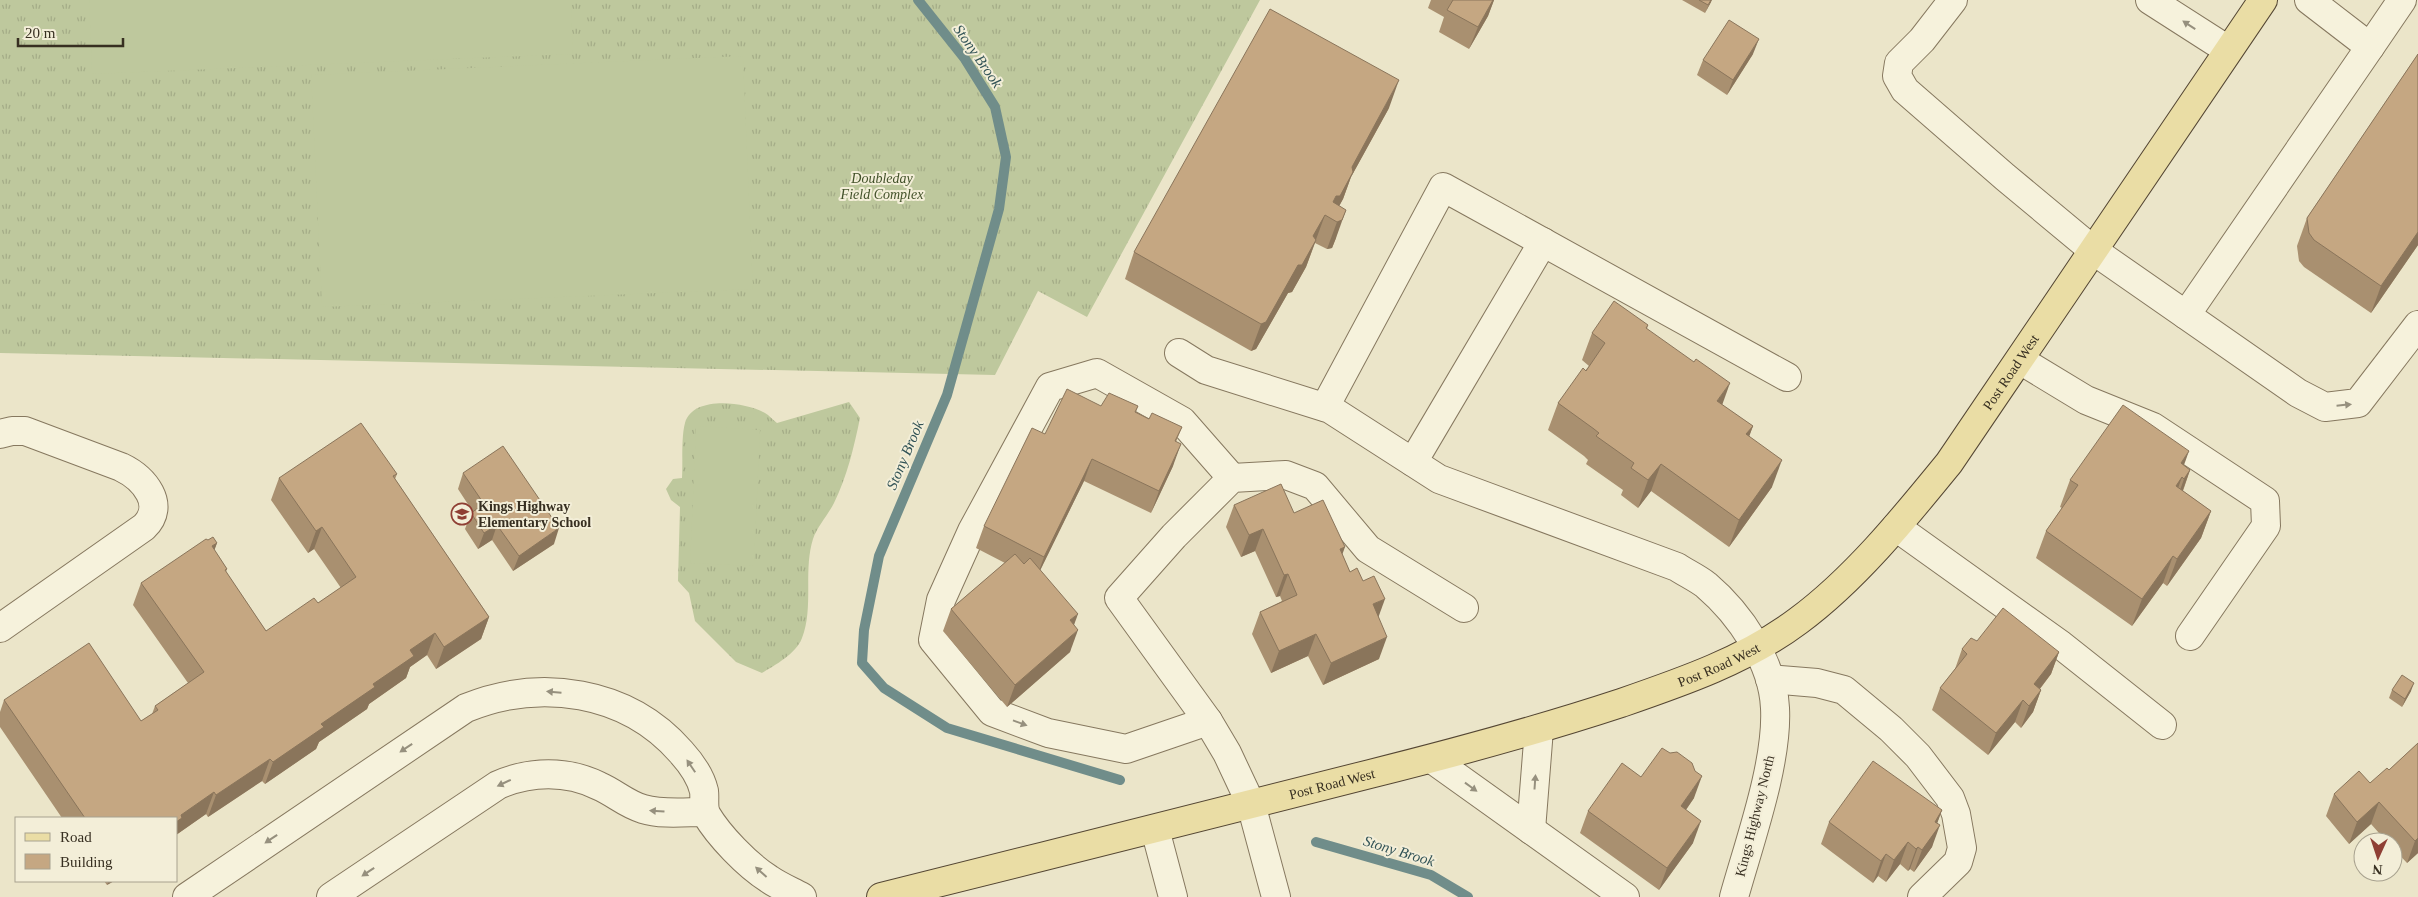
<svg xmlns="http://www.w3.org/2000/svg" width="2418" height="897" font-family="Georgia,serif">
<defs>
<pattern id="grass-tufts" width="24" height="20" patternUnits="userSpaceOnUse" patternTransform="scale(1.25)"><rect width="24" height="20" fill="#bec89d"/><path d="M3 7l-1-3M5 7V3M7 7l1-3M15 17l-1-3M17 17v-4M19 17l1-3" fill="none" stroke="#a4ac87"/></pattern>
</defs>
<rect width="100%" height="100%" fill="#ebe5c9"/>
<!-- grass -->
<g fill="url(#grass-tufts)">
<path d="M0 0H1260L1087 317 1038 291 995 375 0 353Z"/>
<path d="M849 402 860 418C854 447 847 477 834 503 828 515 817 527 813 539 803 571 814 607 802 638 796 654 775 665 762 673L736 662 695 621 689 593 678 581 680 507 671 500 666 489 673 479 682 478C683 463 681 437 685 423 693 395 745 402 765 413 769 415 773 420 777 423Z"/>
</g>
<!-- pitch -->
<g fill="#bec89d">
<path d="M89 0H571L573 54 92 74Z"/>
<path d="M743 56 753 289 322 307 311 75Z"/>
<path d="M696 426 760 430 754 566 690 563Z"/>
</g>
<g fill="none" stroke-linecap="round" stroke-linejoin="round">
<!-- stream -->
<g stroke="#708d8a" stroke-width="10">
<path d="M918 0 965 59 995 107 1006 157 999 209 947 395 879 556 864 630 862 663 884 688 947 728 1120 780"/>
<path d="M1316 842 1431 875 1468 897"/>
</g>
<!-- minor casing -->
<g stroke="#86785f" stroke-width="30">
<g id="minor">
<path d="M1953 0 1922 40 1899 63 1897 76 1905 90 2005 177 2094 251 2298 393 2325 407 2358 403 2418 325"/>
<path d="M2150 0 2228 50"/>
<path d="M2309 0 2370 47 2402 0"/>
<path d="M2186 315 2370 47"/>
<path d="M1179 353 1206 370 1330 409 1439 479 1677 567C1686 573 1697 578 1706 585 1740 614 1773 662 1775 708 1778 763 1749 843 1734 897"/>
<path d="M2020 360 2086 400 2153 427 2265 501 2266 526 2190 636"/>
<path d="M1325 407 1443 187 1787 377"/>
<path d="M0 434 12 431H25L121 467C144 478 167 505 144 527L0 628"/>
<path d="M1413 462 1543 242"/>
<path d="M1896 527 2061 645 2162 725"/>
<path d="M1770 679 1817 683 1844 690 1891 729 1918 756 1950 798 1956 814 1962 848 1958 862 1922 897"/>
<path d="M1208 721 1126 749 1048 733 992 712 933 640 941 600 972 531 1050 387 1097 373 1182 421 1232 478"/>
<path d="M1432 759 1625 897"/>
<path d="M1155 829 1173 897"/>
<path d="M1531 830 1539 729"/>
<path d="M187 897 466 708C540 678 627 690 681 752 691 763 701 778 704 791 705 798 703 807 706 814 719 836 747 865 769 879 779 886 791 891 802 897"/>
<path d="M331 897 498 785C530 771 567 770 599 786 615 793 626 804 643 809 662 815 686 812 705 812"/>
<path d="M1276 897 1251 804 1227 753 1208 721 1119 598 1174 536 1232 478 1286 475 1315 486 1368 549 1464 608"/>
</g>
</g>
<!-- major casing -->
<g stroke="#544633" stroke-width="30">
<g id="major">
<path id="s1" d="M881 897C1044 856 1207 816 1370 774 1454 753 1539 730 1621 703 1682 682 1746 660 1798 621 1855 579 1905 517 1949 463L2263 0"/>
</g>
</g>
<!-- minor -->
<use href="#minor" stroke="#f6f2dc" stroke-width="28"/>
<!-- major -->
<use href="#major" stroke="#eadda5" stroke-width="28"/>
</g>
<!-- wall -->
<g fill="#a99070">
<path d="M1431 0H1494L1488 16 1469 49 1439 32 1444 17 1428 8Z"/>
<path d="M1682 0H1711V2L1705 13Z"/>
<path d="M1753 54 1727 95 1697 75 1703 60Z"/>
<path d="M2418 54V245L2371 313 2304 267 2299 261 2297 246 2307 218Z"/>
<path d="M1389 108 1351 177 1343 199 1339 206 1336 238 1332 248 1327 249 1315 243 1306 267 1292 292 1288 293 1256 349 1251 351 1125 279 1134 252Z"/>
<path d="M1648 325 1647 329 1722 405 1753 426 1749 436 1772 487 1729 547 1651 491 1638 508 1621 495 1623 490 1586 464 1588 460 1584 456 1548 430 1558 403 1589 366 1582 360 1592 333Z"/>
<path d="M1101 406H1138L1136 412 1149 419 1182 427 1176 442 1173 466 1151 513 1084 481 1040 570 1074 625 1070 652 1007 707 943 631 951 609 1005 563 976 548 984 526 1045 434Z"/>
<path d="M2184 465 2190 470 2183 491 2211 511 2201 538 2167 586 2163 583 2132 626 2036 558 2046 531 2062 508 2060 507 2070 480Z"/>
<path d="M463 473 554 544 513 571 492 540 478 549 465 529 471 513 473 512 458 489Z"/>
<path d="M397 474 395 479 489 617 481 639 436 669 427 655 410 667 406 678 369 704 367 709 319 742 316 749 265 784 262 781 208 817 206 814 176 835V818H62L0 727V712L4 700 141 721 152 714 155 706 188 683 133 605 141 583 208 540 217 543 214 550 227 569 226 572 266 631 318 603 341 588 314 549 308 553 271 500 279 478Z"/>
<path d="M1234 505 1294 513 1342 554 1350 572 1379 617V659L1323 685 1308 656 1271 673 1252 634 1260 612 1282 601 1280 596 1276 597 1255 551 1241 557 1226 527Z"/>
<path d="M1977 641 2059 652 2051 674 2040 689 2041 690 2033 712 2021 728 2015 722 1988 755 1932 710 1940 688 1955 669 1962 649Z"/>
<path d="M2392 690 2411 691 2402 707 2389 698Z"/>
<path d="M2418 743V853L2407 863 2393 848V842H2387L2371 824 2349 844 2326 816 2334 794 2370 783 2389 770Z"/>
<path d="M1641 777 1694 798 1686 810 1693 843 1659 890 1580 833 1588 811Z"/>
<path d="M1942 810 1937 823 1932 847 1914 872 1910 869 1908 871 1900 864 1886 882 1878 876 1873 883 1821 844 1829 822Z"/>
<path d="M104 881H114L107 885Z"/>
</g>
<!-- shaded-wall -->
<g fill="#8a755b">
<path d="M1493 0H1494L1488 16 1469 49 1478 27Z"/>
<path d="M1711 0H1712L1711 2 1705 13Z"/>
<path d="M1759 39 1753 54 1727 95 1733 80Z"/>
<path d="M1399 80 1389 108 1351 177 1343 199 1332 219 1333 202Z"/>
<path d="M1346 210 1336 238 1332 248 1327 249 1337 222Z"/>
<path d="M1325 215 1306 267 1292 292 1288 293 1256 349 1251 351 1261 324Z"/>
<path d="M2418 232V245L2371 313 2381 286Z"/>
<path d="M1730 383 1720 411 1717 401Z"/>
<path d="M1753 426 1743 453 1746 434Z"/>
<path d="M1181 444 1173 466 1151 513 1159 491Z"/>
<path d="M2189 451 2179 479 2181 463Z"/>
<path d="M1092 459 1084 481 1036 579 1044 557Z"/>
<path d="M1782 460 1772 487 1729 547 1739 520Z"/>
<path d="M1661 464 1651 491 1638 508 1648 480Z"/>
<path d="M2190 470 2180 498 2174 507 2184 479Z"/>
<path d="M2182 477 2172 505 2176 486Z"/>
<path d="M2211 511 2201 538 2167 586 2177 559Z"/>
<path d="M497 525 492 540 478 549 484 533Z"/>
<path d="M322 527 314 549 308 553 316 531Z"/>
<path d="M559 528 554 544 513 571 519 556Z"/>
<path d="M1263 529 1255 551 1241 557 1249 535Z"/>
<path d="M217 543 209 565 212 546Z"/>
<path d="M1345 547 1337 569 1340 549Z"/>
<path d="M2173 556 2163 583 2132 626 2142 599Z"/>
<path d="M1288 574 1280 596 1276 597 1284 575Z"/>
<path d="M1385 599 1377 621 1373 604Z"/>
<path d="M1078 614 1070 636V620Z"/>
<path d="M489 617 481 639 436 669 444 647Z"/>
<path d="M1078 630 1070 652 1007 707 1015 685Z"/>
<path d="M435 633 427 655 410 667 406 678 369 704 367 709 319 742 316 749 265 784 273 762 321 724 410 650Z"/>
<path d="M1316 634 1308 656 1271 673 1279 651Z"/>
<path d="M1387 637 1379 659 1323 685 1331 663Z"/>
<path d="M2059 652 2051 674 2028 704 2034 684Z"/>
<path d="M2414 683 2411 691 2402 707 2405 699Z"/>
<path d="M2041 690 2033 712 2021 728 2029 706Z"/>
<path d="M2023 700 2015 722 1988 755 1996 733Z"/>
<path d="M270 759 262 781 208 817 216 795Z"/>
<path d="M1702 776 1694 798 1673 828 1681 806Z"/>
<path d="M214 792 206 814 176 835V822L181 815Z"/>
<path d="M2379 802 2371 824 2349 844 2357 822Z"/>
<path d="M1942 810 1934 832 1940 825 1932 847 1914 872 1922 850 1935 822Z"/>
<path d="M1701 821 1693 843 1659 890 1667 868Z"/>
<path d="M2418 838V853L2407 863 2415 841Z"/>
<path d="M1908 842 1900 864 1886 882 1894 860Z"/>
<path d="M1918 847 1910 869 1908 871 1916 849Z"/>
<path d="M1886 854 1878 876 1873 883 1881 861Z"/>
<path d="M109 881H114L107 885Z"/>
</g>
<!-- building -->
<g fill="#c5a782" stroke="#8a755b">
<path d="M1453 0H1493L1478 27 1447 10Z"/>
<path d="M1699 0H1711L1708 5Z"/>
<path d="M1270 9 1399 80 1352 167 1353 172 1340 196H1336L1333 202 1346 210 1342 220 1337 222 1325 215 1313 236 1316 240 1302 265H1298L1266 322 1261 324 1134 252Z"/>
<path d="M1729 20 1759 39 1733 80 1703 60Z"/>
<path d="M2418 54V232L2381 286 2314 240 2309 233 2307 218Z"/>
<path d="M1614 301 1648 325 1646 328 1694 362 1696 359 1730 383 1717 401 1753 426 1746 434 1782 460 1739 520 1661 464 1648 480 1631 468 1634 463 1596 436 1599 433 1594 429 1558 403 1583 368 1586 371 1605 343 1592 333Z"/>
<path d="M1067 389 1101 406 1109 393 1138 406 1135 412 1149 419 1152 413 1182 427 1175 441 1181 444 1159 491 1092 459 1044 557 984 526 1032 428 1045 434Z"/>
<path d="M2123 405 2189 451 2181 463 2190 470 2184 479 2182 477 2176 486 2211 511 2177 559 2173 556 2142 599 2046 531 2078 485 2070 480Z"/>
<path d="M361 423 397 474 393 476 489 617 444 647 435 633 410 650 414 656 373 684 375 687 321 724 324 727 273 762 270 759 216 795 214 792 181 815 182 818 176 822V818H85L4 700 89 643 141 721 158 710 155 706 204 672 141 583 206 539 208 540 213 537 217 543 212 546 227 569 225 570 266 631 314 598 318 603 356 577 322 527 316 531 279 478Z"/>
<path d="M503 446 559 528 519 556 497 525 484 533 471 513 484 504 463 473Z"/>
<path d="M1281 484 1294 513 1323 500 1345 547 1340 549 1350 572 1357 568 1363 581 1374 576 1385 599 1373 604 1387 637 1331 663 1316 634 1279 651 1260 612 1297 595 1288 574 1284 575 1263 529 1249 535 1234 505Z"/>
<path d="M1015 554 1024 564 1030 558 1078 614 1070 620 1078 630 1015 685 951 609Z"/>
<path d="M2003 608 2059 652 2034 684 2041 690 2029 706 2023 700 1996 733 1940 688 1967 654 1962 649 1971 638 1977 641Z"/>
<path d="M2402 675 2414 683 2405 699 2392 690Z"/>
<path d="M2418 743V838L2415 841 2379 802 2357 822 2334 794 2359 771 2370 783 2387 768 2389 770Z"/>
<path d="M1662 748 1670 753 1677 752 1692 763 1695 771 1702 776 1681 806 1701 821 1667 868 1588 811 1622 763 1641 777Z"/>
<path d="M1873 761 1942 810 1935 822 1940 825 1922 850 1918 847 1916 849 1908 842 1894 860 1886 854 1881 861 1829 822Z"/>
</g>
<!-- one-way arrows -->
<defs><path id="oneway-solid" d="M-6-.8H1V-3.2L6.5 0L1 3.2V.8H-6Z" transform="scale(1.25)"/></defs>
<g fill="#96907e">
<use href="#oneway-solid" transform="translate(2189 25) rotate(-147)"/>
<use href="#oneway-solid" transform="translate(2344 405) rotate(-6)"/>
<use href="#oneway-solid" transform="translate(554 692) rotate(-175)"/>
<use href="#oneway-solid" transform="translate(1020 723) rotate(20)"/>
<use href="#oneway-solid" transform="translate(406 748) rotate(146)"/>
<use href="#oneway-solid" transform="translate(691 766) rotate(-124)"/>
<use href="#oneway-solid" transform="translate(1535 782) rotate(-86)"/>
<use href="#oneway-solid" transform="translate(504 783) rotate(155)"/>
<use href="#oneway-solid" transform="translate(1471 787) rotate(36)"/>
<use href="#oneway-solid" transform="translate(657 811) rotate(-176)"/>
<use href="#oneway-solid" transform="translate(271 839) rotate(146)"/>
<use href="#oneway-solid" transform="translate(368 872) rotate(146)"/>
<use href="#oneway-solid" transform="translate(761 872) rotate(-138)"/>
</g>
<!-- icons -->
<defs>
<g id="school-ring" transform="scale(1.125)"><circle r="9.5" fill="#f3eed8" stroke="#8f3f34" stroke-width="1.5"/><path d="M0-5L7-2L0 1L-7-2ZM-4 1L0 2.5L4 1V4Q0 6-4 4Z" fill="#8f3f34"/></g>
</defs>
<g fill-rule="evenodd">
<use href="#school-ring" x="462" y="514"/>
</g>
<g text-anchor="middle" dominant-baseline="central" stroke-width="4" stroke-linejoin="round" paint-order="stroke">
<!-- park labels -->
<g font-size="14" font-style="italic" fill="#43522a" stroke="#f3eed8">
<text x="882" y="178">Doubleday<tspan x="882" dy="16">Field Complex</tspan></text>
</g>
<!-- street labels -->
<g font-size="14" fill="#372f21" stroke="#f3eed8">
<text stroke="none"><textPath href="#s1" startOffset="1290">Post Road West</textPath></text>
<text stroke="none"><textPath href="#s1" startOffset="870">Post Road West</textPath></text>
<text stroke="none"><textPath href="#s1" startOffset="465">Post Road West</textPath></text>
<text transform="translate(1755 816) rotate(-76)">Kings Highway North</text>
</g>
<!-- poi labels -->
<g font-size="14" font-weight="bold" fill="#372f21" stroke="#f3eed8" text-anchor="start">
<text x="478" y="506">Kings Highway<tspan x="478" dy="16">Elementary School</tspan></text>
</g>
<!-- water labels -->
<g font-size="15" font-style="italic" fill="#325356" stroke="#f3eed8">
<text transform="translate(978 56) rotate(55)">Stony Brook</text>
<text transform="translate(905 455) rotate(-67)">Stony Brook</text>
<text transform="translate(1399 851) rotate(17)">Stony Brook</text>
</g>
</g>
<!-- legend -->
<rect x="15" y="817" width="162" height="65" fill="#f3eed8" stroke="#a8a28f"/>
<rect x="25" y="833" width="25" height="8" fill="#eadda5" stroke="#a8a28f"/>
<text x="60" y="842" font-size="15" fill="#372f21">Road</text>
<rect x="25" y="854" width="25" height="15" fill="#c5a782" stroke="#a8a28f"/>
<text x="60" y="867" font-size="15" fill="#372f21">Building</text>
<!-- north arrow -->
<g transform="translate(2378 857) rotate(183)"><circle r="24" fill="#f3eed8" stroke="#a8a28f"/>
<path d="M0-4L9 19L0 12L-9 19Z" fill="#8f3f34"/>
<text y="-8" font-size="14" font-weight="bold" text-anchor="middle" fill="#372f21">N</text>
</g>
<!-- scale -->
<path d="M18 38v8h105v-8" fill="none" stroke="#372f21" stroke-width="2.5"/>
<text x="25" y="38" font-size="15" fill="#372f21" stroke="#f3eed8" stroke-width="4" paint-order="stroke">20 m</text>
</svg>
